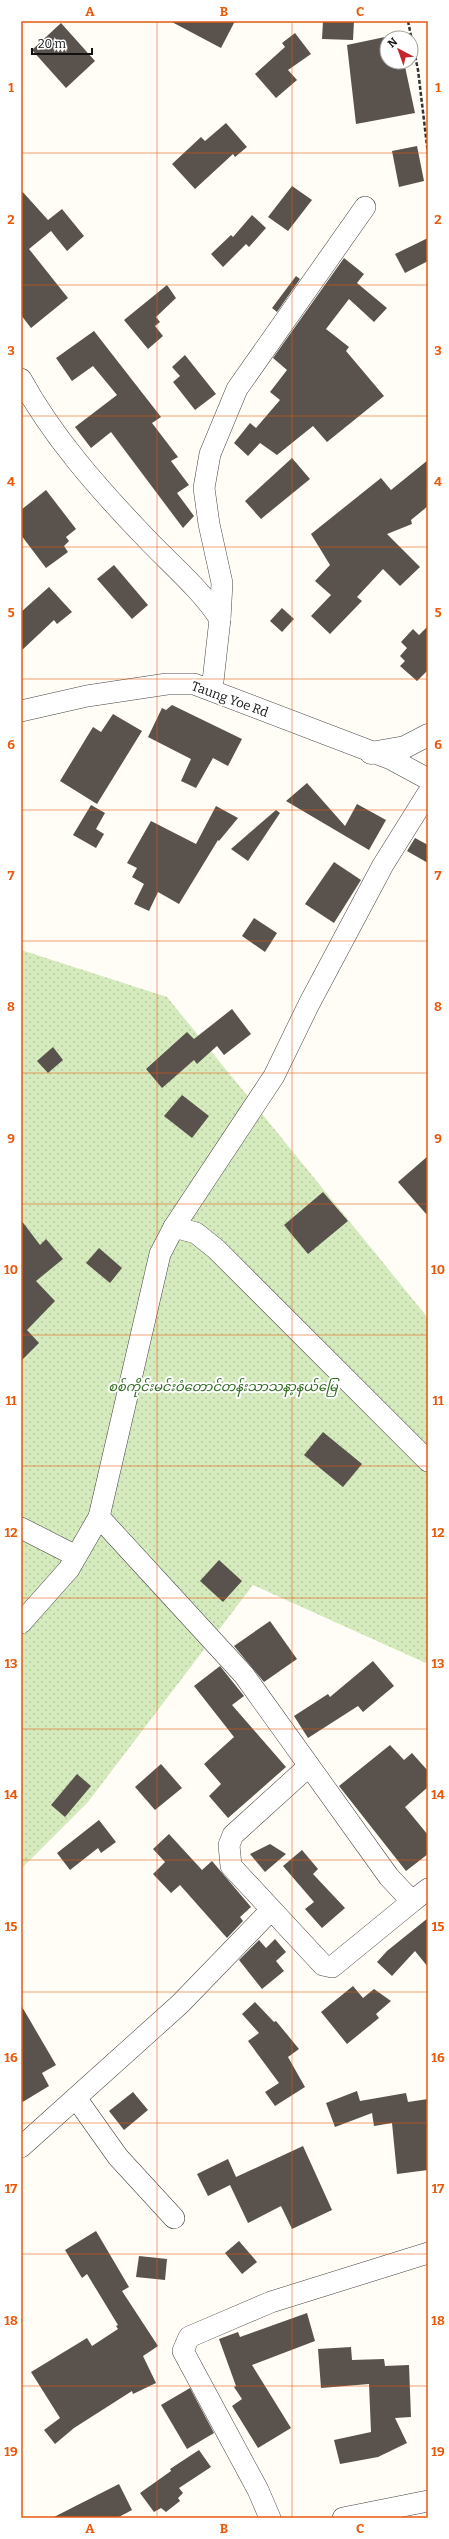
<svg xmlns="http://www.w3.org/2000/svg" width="449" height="2539" font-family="Bitter,'Noto Sans Myanmar',serif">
<defs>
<pattern id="grass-dots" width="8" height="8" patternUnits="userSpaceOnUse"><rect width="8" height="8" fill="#d5ebbd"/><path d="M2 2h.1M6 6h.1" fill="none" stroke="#b6c8a1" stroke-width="1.8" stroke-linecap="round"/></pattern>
</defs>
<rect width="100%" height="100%" fill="#fffdf5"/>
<!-- grass -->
<path fill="url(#grass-dots)" d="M21 950 167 997 428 1318V1664L253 1585 88 1802 21 1869Z"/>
<!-- building -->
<g fill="#5a524d">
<path d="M170 21H235L221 48Z"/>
<path d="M323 21H354L353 40 322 39Z"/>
<path d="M61 23 95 61 66 88 32 50Z"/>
<path d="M295 33 311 54 288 70 297 80 276 98 255 74 285 47 282 43Z"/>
<path d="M399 34 400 38H387V62H404L415 113 356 124 347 45Z"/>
<path d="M226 123 247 147 235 157 233 154 195 189 172 164 201 137 205 141Z"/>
<path d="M417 146 424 181 399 187 392 151Z"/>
<path d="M292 186 312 200 288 231 268 217Z"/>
<path d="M21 190 48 220 62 209 84 236 67 251 51 231 29 249 68 298 31 328 21 315Z"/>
<path d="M252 215 266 228 249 247 246 244 223 267 211 254 231 235 233 237Z"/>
<path d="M428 238V261L405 273 395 254Z"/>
<path d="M344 258 364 274 357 283 387 308 374 322 349 299 326 329 349 347 346 351 384 396 327 442 313 426 277 455 260 443 248 456 234 443 250 423 256 428 280 400 270 392 287 370 273 358Z"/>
<path d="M296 276 300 279 277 312 272 308Z"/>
<path d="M167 285 176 298 156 317 160 322 155 326 163 336 148 349 124 320Z"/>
<path d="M94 331 161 417 152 423 178 457 171 461 189 485 177 493 194 516 183 528 111 432 91 448 75 427 117 395 93 366 72 381 56 358Z"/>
<path d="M185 355 216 394 195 410 173 382 180 376 172 367Z"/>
<path d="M292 458 310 479 261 519 245 501Z"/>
<path d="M428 460V506L411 520 412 524 387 534 420 567 400 586 383 569 357 597 362 601 330 634 311 616 331 595 315 581 330 565 311 534 381 478 391 490Z"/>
<path d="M46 490 76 529 66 537 69 541 64 546 68 552 46 568 21 535V510Z"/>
<path d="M114 565 148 605 132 619 97 579Z"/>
<path d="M49 587 72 612 57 624 54 620 21 651V612Z"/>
<path d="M282 608 294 619 282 632 270 621Z"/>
<path d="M428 626V670L417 681 400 666 405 661 400 656 407 648 401 642 413 629 419 635Z"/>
<path d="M172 705 242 739 228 766 213 758 196 788 181 781 191 759 148 737 162 708 166 710Z"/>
<path d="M113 714 142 731 97 804 60 781 93 727 101 732Z"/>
<path d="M307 783 345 826 357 804 386 820 369 850 286 801Z"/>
<path d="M91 805 105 813 96 829 104 834 96 848 73 835Z"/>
<path d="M216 806 238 818 219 841 218 840 179 904 158 892 149 911 134 904 144 884 132 877 137 868 127 863 151 821 196 844Z"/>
<path d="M276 810 280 813 248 861 231 849Z"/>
<path d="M415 838 428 845V863L407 851Z"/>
<path d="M334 862 361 880 334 923 305 904Z"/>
<path d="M254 918 277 933 265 952 242 936Z"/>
<path d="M232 1009 251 1034 224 1055 217 1046 197 1064 194 1060 162 1088 146 1069 187 1032 194 1039Z"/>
<path d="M53 1047 63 1060 48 1073 37 1061Z"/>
<path d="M182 1095 209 1116 192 1138 164 1116Z"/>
<path d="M428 1156V1216L398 1182Z"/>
<path d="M323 1192 348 1221 308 1254 284 1225Z"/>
<path d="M21 1220 40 1245 46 1239 63 1259 36 1281 55 1301 27 1330 39 1343 21 1361Z"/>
<path d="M99 1248 122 1268 110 1283 86 1263Z"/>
<path d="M323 1432 362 1464 343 1487 304 1455Z"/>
<path d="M219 1560 242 1581 223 1602 200 1581Z"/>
<path d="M270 1621 297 1659 264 1682 234 1646Z"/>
<path d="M373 1661 394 1686 363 1712 358 1706 308 1738 294 1716 328 1694 330 1697Z"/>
<path d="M220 1666 244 1696 232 1705 286 1767 228 1818 209 1796 221 1784 204 1764 234 1737 194 1686Z"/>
<path d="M390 1745 404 1760 412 1753 428 1771V1787L405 1807 428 1835V1854L406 1871 339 1786Z"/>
<path d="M161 1764 182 1788 155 1810 135 1787Z"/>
<path d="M77 1774 91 1786 65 1817 51 1805Z"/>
<path d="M99 1820 116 1842 101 1853 98 1848 70 1870 57 1853Z"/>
<path d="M169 1834 202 1870 212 1861 251 1907 240 1917 243 1921 227 1938 180 1885 171 1893 153 1874 165 1862 153 1849Z"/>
<path d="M270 1844 286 1854 265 1872 250 1854Z"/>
<path d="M302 1850 318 1869 313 1874 345 1908 322 1928 305 1909 314 1902 283 1866Z"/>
<path d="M428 1918V1967L415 1951 392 1976 377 1962 387 1951Z"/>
<path d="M275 1939 286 1952 276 1961 284 1971 262 1989 239 1960 259 1940 266 1948Z"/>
<path d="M353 1986 363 1998 374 1989 391 2001 376 2014 379 2018 347 2044 321 2012Z"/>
<path d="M255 2002 274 2022 276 2021 299 2049 288 2057 305 2087 275 2106 265 2092 279 2083 248 2041 259 2033 242 2014Z"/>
<path d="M21 2005 56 2065 42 2073 49 2086 21 2103Z"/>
<path d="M357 2091 360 2101 406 2093 408 2102 428 2099V2170L397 2174 392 2123 374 2126 372 2113 335 2127 326 2103Z"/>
<path d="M133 2092 148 2110 124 2130 109 2111Z"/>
<path d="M303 2146 332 2210 292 2229 281 2206 248 2223 230 2185 208 2196 197 2174 228 2159 236 2177Z"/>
<path d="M96 2231 129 2287 122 2291 158 2346 143 2356 156 2383 133 2394 132 2391 74 2428 55 2444 44 2430 60 2418 31 2372 87 2338 92 2346 118 2329 116 2326 118 2325 87 2274 82 2278 65 2250Z"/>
<path d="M239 2241 257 2262 242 2274 225 2253Z"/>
<path d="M139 2256 167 2259 165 2280 136 2277Z"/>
<path d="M307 2313 315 2341 252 2365 291 2428 258 2448 232 2406 242 2399 234 2387 236 2386 219 2339 238 2332 240 2337Z"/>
<path d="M351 2347 352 2360 384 2359 385 2366 409 2365 411 2417 395 2418 407 2443 378 2457 340 2464 334 2440 371 2432 369 2384 321 2388 318 2349Z"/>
<path d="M190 2388 214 2433 187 2449 161 2405Z"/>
<path d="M199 2450 211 2467 179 2488 183 2493 178 2498 180 2501 166 2512 161 2508 154 2512 140 2493 171 2471 170 2469Z"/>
<path d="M119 2484 132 2510 117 2518H52Z"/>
</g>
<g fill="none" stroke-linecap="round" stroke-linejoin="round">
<!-- minor casing -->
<g stroke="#444" stroke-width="22">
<g id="minor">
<path d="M21 379C52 436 98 488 142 534 168 562 199 587 220 619L212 690"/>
<path d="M220 619 222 583 209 524 204 488 210 454 237 389 365 207"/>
<path d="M21 711 87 696 167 684H194L391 759 428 779"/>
<path d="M174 1227 196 1233 216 1249 428 1461"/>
<path d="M99 1517 244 1675 389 1877 405 1894 414 1900 428 1889"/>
<path d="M21 1528 76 1556"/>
<path d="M21 1623 69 1569 99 1517 160 1254 174 1227 274 1076 309 1004 383 865 428 793"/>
<path d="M309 1766 233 1835 229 1845 231 1866 323 1965 332 1967 414 1900"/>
<path d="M76 2098 118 2157 174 2218"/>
<path d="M21 2147 180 2004 271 1910"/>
<path d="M270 2518 258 2490 183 2351 189 2337 271 2302 428 2253"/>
<path d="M343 2518 428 2501"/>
</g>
</g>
<!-- tertiary casing -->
<g stroke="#444" stroke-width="23">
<path id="tertiary" d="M371 753 405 747 428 735"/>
</g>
<!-- path -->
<path stroke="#333" stroke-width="2.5" stroke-dasharray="4 2" stroke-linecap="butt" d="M408 21 418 70 428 154"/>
<!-- minor -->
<use href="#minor" stroke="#fff" stroke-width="21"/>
<!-- tertiary -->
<use href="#tertiary" stroke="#fff" stroke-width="22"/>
</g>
<!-- grid -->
<path fill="none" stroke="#e8590c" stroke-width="1" stroke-opacity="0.55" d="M157 21V2518M292 21V2518M21 153H428M21 285H428M21 416H428M21 547H428M21 679H428M21 810H428M21 941H428M21 1073H428M21 1204H428M21 1335H428M21 1466H428M21 1598H428M21 1729H428M21 1860H428M21 1992H428M21 2123H428M21 2254H428M21 2386H428"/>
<g text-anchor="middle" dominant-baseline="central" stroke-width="4" stroke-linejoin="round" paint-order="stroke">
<!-- street labels -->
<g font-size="13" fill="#111" stroke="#fff">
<text transform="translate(230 699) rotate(20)">Taung Yoe Rd</text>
</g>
<!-- park labels -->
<g font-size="13" font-style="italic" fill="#2f6b1f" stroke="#fff">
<text x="223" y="1386">စစ်ကိုင်းမင်းဝံတောင်တန်းသာသနာ့နယ်မြေ</text>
</g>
</g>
<!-- border -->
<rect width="449" height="2539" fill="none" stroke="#ffffff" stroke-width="44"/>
<!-- north arrow -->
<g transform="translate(399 50) rotate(319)"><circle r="19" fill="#ffffff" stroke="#a0a0a0"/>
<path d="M0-3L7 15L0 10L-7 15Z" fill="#c4262e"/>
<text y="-6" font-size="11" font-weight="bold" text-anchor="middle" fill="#111111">N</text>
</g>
<!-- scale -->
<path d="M32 48v6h60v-6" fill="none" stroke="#111111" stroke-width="2"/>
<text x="38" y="48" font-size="12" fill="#111111" stroke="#ffffff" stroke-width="3" paint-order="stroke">20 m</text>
<rect x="22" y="22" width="405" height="2495" fill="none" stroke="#e8590c" stroke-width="1.5"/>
<g font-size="13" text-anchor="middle" font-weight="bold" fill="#e8590c">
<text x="90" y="16">A</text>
<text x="224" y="16">B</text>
<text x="360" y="16">C</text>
<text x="11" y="92">1</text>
<text x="438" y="92">1</text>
<text x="11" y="224">2</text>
<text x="438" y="224">2</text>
<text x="11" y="355">3</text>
<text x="438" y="355">3</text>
<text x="11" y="486">4</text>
<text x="438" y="486">4</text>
<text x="11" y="617">5</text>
<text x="438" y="617">5</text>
<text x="11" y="749">6</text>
<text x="438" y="749">6</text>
<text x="11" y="880">7</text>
<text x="438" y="880">7</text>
<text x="11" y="1011">8</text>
<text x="438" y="1011">8</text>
<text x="11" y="1143">9</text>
<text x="438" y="1143">9</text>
<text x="11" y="1274">10</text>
<text x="438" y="1274">10</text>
<text x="11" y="1405">11</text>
<text x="438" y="1405">11</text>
<text x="11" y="1537">12</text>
<text x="438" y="1537">12</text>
<text x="11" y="1668">13</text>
<text x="438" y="1668">13</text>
<text x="11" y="1799">14</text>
<text x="438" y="1799">14</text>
<text x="11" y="1931">15</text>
<text x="438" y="1931">15</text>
<text x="11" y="2062">16</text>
<text x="438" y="2062">16</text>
<text x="11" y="2193">17</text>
<text x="438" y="2193">17</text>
<text x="11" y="2325">18</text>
<text x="438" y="2325">18</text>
<text x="11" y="2456">19</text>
<text x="438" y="2456">19</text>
<text x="90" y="2533">A</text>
<text x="224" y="2533">B</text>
<text x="360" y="2533">C</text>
</g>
</svg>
